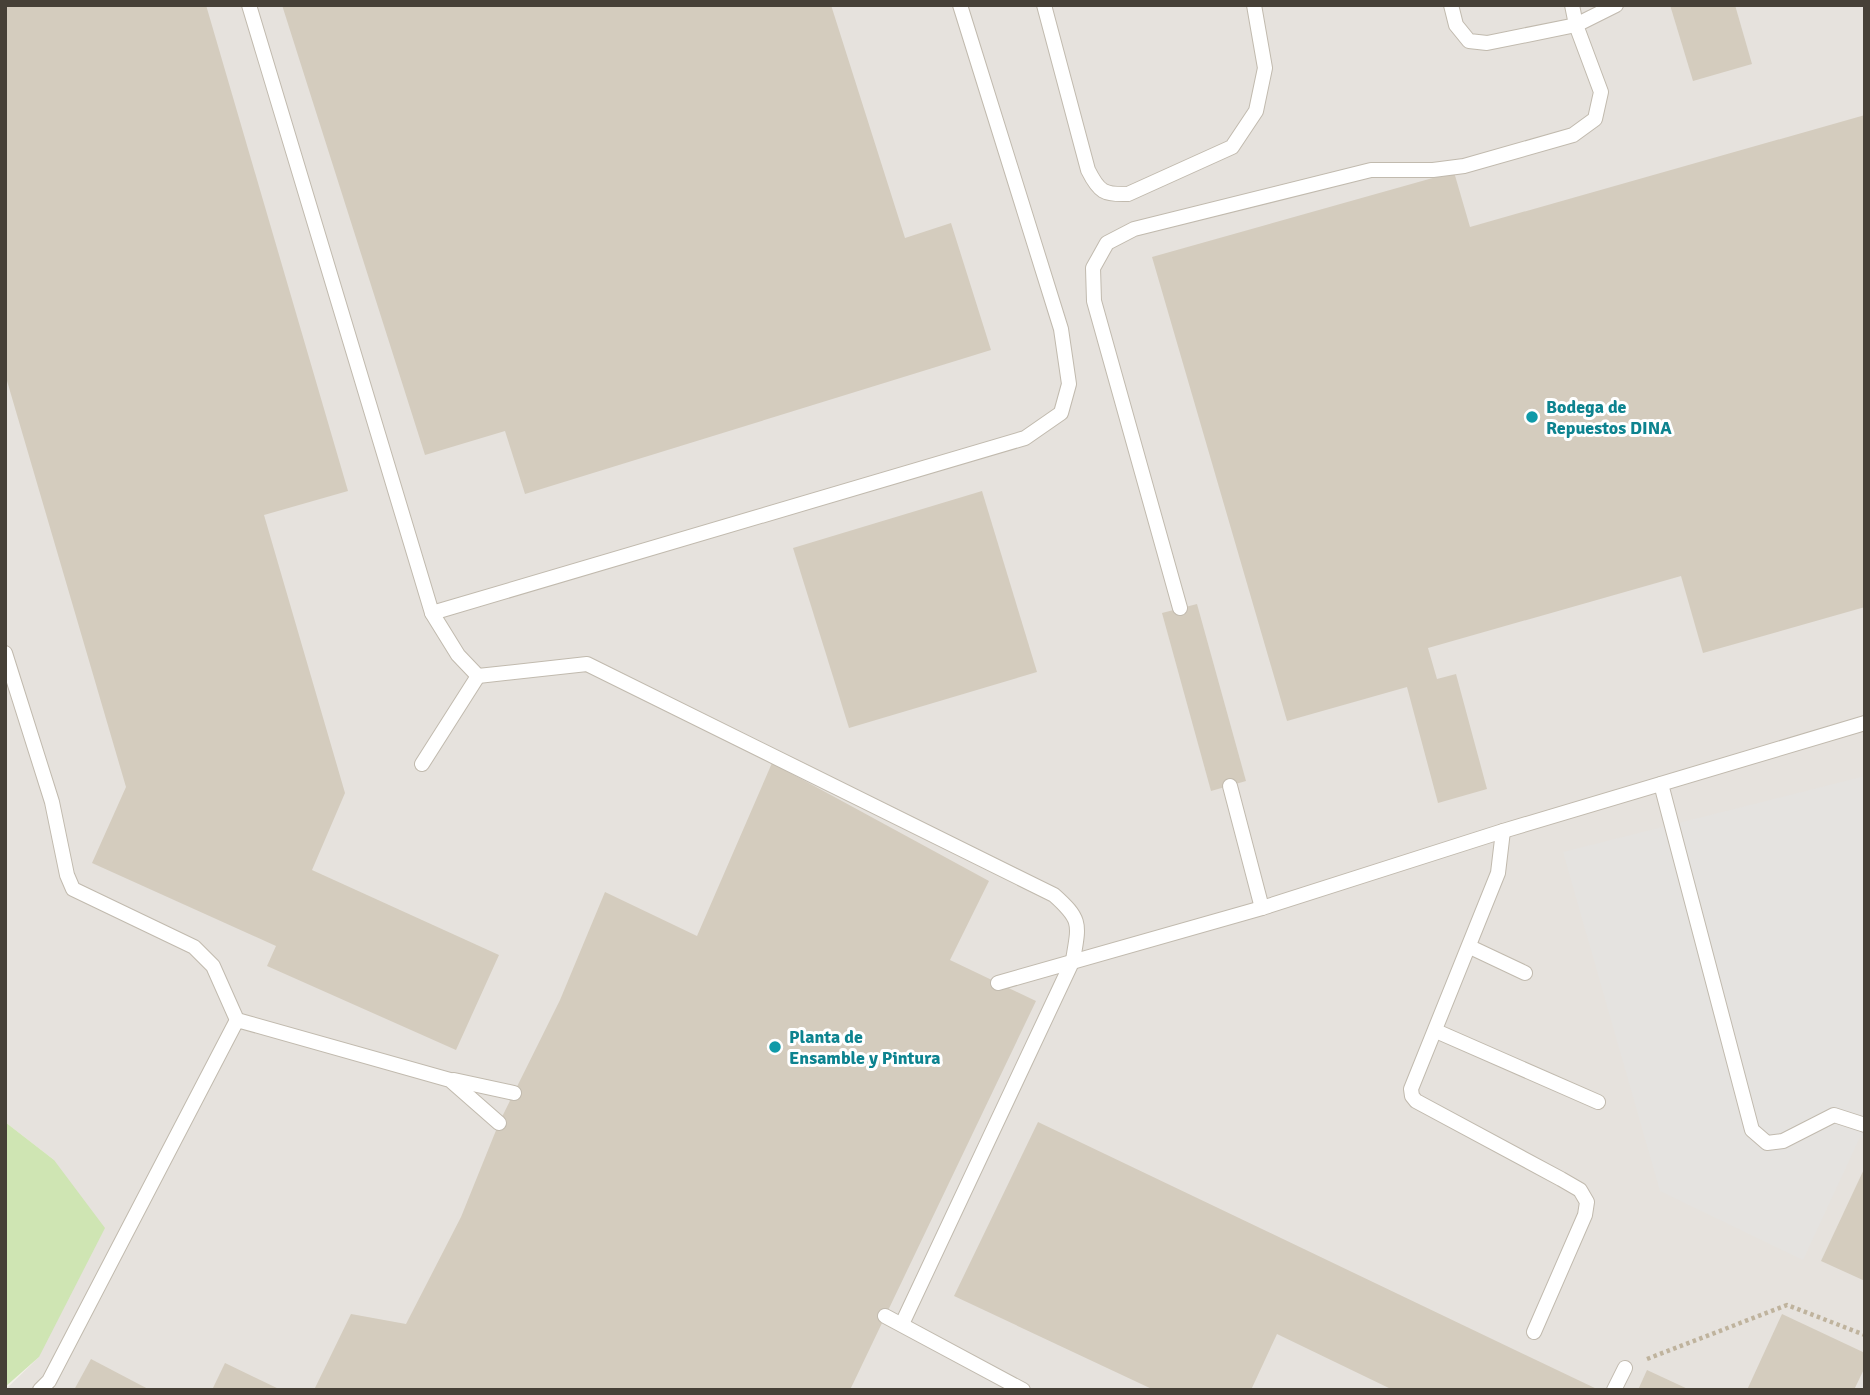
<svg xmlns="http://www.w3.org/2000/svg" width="1870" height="1395" font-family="Signika,sans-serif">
<rect width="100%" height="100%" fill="#f3f0e8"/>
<!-- industrial -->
<path fill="#e6e2dd" d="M5 5H1865V1390H5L39 1357 54 1160 5 1122Z"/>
<!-- green -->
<path fill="#cfe5b3" d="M5 1122 54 1160 105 1228 39 1357 5 1387Z"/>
<!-- parking -->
<path fill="#e5e3e0" d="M1865 776V1139L1860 1137 1803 1260 1660 1191 1563 852Z"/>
<!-- building -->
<g fill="#d4ccbe">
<path d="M5 5H206L348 491 264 515 345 793 312 870 499 955 456 1050 267 966 276 946 92 863 126 787 5 374Z"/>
<path d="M282 5H831L905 238 951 223 991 350 525 494 505 431 425 455Z"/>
<path d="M1670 5H1735L1752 64 1693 81Z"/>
<path d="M1865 115V607L1703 653 1681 576 1428 648 1437 679 1456 674 1487 789 1438 803 1407 687 1287 721 1152 257 1454 172 1470 227Z"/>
<path d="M982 491 1037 672 849 728 793 548Z"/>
<path d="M1197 604 1246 781 1211 791 1162 613Z"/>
<path d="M772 763 989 881 950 960 1036 1001 850 1390H314L351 1314 406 1324 461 1217 499 1123 560 1000 605 892 697 936Z"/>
<path d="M1038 1122 1599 1390H1393L1277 1334 1251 1390H1154L954 1296Z"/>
<path d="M1865 1167V1281L1821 1261Z"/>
<path d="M1782 1314 1865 1353V1367L1854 1390H1747Z"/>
<path d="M91 1359 150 1390H74Z"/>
<path d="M225 1363 281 1390H212Z"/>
<path d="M1647 1370 1690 1390H1638Z"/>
</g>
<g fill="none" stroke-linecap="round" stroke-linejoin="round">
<!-- lane casing -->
<g stroke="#c1baae" stroke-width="16">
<g id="lane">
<path d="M249 5 432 613 458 655 478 676"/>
<path d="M1044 5 1088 170C1099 192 1104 195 1128 194L1232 147 1256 111 1265 68 1254 5"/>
<path d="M1451 5 1456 25 1469 41 1487 43 1576 25 1616 5"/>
<path d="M1180 608 1094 301 1093 268 1107 243 1134 229 1371 170H1433L1464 166 1573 135 1595 119 1601 92 1576 25 1572 5"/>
<path d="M432 613 1025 438 1061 413 1069 384 1061 329 960 5"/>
<path d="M5 653 52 802 67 875 73 889 194 947 213 966 237 1020"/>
<path d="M478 676 587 664 1054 895C1082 920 1079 924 1073 960L902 1324"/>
<path d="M422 764 478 676"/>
<path d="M1661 784 1752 1130 1767 1143 1783 1141 1834 1115 1865 1125"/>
<path d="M1230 786 1262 908"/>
<path d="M1503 831 1498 873 1411 1089 1412 1096 1416 1101 1561 1179 1580 1190 1587 1202 1585 1215 1534 1332"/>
<path d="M1470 947 1525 973"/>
<path d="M998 983 1262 908 1503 831 1865 723"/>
<path d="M1436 1031 1598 1102"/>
<path d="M454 1080 514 1093"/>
<path d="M885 1316 1023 1390"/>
<path d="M40 1390 49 1381 237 1020 450 1080 499 1123"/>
<path d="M1614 1390 1625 1368"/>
</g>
</g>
<!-- path -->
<path stroke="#bfb39d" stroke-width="4.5" stroke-dasharray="3.5 3.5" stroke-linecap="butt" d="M1647 1359 1787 1305 1865 1335"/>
<!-- lane -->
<use href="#lane" stroke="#fff" stroke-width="14"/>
</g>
<!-- markers -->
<g fill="#0f9aa8" stroke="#fff" stroke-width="2.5">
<circle cx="1532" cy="417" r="7"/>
<circle cx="775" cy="1047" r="7"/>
</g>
<g text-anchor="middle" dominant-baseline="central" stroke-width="6" stroke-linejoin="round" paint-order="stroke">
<!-- culture labels -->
<g font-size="18" font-weight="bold" fill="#0d838f" stroke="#fff" text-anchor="start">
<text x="1546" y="407">Bodega de<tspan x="1546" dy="21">Repuestos DINA</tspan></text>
<text x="789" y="1037">Planta de<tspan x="789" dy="21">Ensamble y Pintura</tspan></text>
</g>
</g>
<!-- border -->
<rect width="1870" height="1395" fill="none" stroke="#464037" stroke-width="14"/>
</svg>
